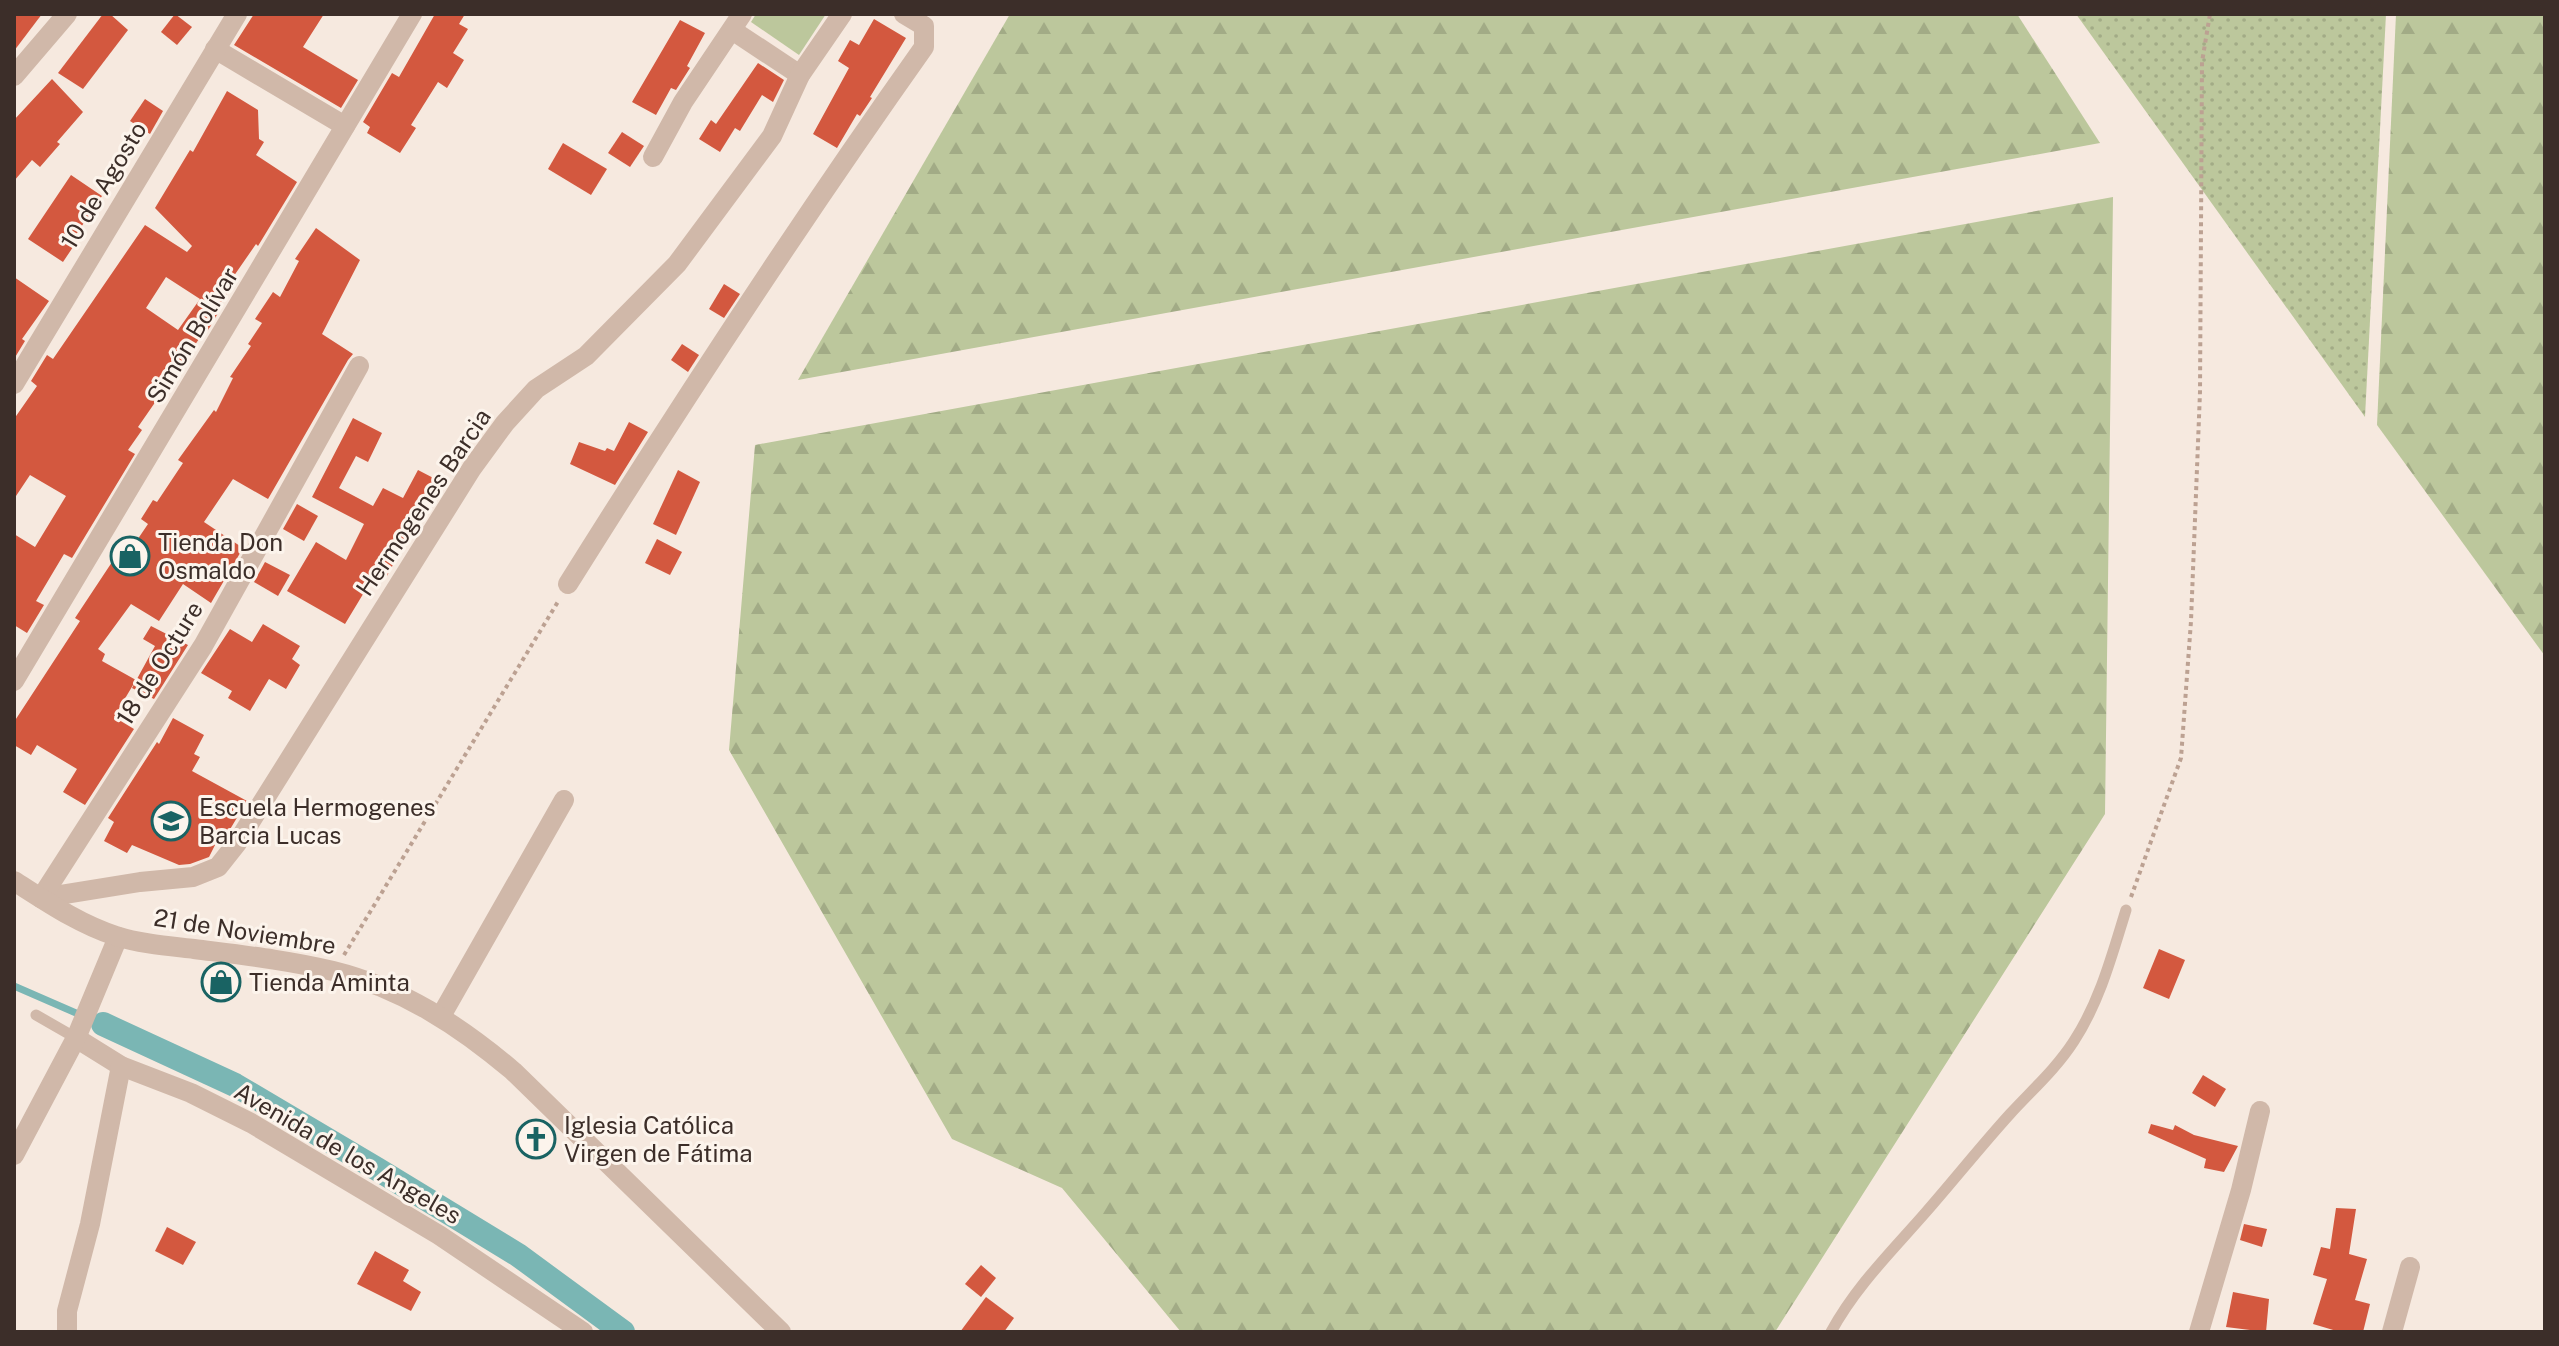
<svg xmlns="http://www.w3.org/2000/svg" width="2559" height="1346" font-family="'Public Sans',sans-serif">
<defs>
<pattern id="grass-dots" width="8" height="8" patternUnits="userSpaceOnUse" patternTransform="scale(2)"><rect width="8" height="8" fill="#bcc79c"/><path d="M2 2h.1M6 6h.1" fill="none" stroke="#a2ab86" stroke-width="1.8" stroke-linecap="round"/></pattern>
<pattern id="forest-firs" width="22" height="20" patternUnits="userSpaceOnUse" patternTransform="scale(2)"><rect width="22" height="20" fill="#bcc79c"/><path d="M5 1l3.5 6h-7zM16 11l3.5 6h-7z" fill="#a2ab86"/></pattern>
</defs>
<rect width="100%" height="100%" fill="#f6e9df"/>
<!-- grass -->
<path fill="url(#grass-dots)" d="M2076 14H2386L2365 417Z"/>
<!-- forest -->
<g fill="url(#forest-firs)">
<path d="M1010 14H2017L2100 143 798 380Z"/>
<path d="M2396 14H2545V656L2377 425Z"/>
<path d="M2113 197 2105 814 1775 1332H1181L1062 1188 952 1139 729 750 755 445Z"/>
</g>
<!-- park -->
<path fill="#bcc79c" d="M756 14H826L799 55 751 22Z"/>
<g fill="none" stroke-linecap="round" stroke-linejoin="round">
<!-- stream -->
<path stroke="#7ab6b4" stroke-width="7" d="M14 986 76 1013"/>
<!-- canal -->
<path stroke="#7ab6b4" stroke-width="24" d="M103 1024 235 1085 377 1169 518 1255 623 1332"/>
</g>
<!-- building -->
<g fill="#d3583f" fill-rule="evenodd">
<path d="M14 14H42L14 51Z"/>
<path d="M103 14H110L128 30 83 89 58 73Z"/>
<path d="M175 14 192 27 177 45 161 32Z"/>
<path d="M254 14H324L303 47 358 80 341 108 234 45Z"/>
<path d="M435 14H465L459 24 468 29 453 53 464 60 447 88 438 82 411 125 416 128 400 153 367 133 370 127 363 122 392 73 399 77Z"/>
<path d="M874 19 906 38 870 97 872 98 860 116 857 114 837 148 813 134 849 68 838 61 850 40 859 45Z"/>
<path d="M680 20 705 33 687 66 690 68 676 90 671 88 656 115 632 102Z"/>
<path d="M758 63 784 80 773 102 762 95 740 131 735 128 720 152 699 139 711 120 716 124Z"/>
<path d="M52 79 83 112 57 142 60 144 40 167 32 160 14 181V120Z"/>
<path d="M227 91 258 110 259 139 264 142 256 155 297 182 258 246 256 244 229 283 233 285 215 311 218 313 210 327 201 340 199 339 138 427 142 430 128 450 135 454 72 558 64 554 36 601 44 605 27 633 14 625V534L35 547 66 496 30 475 14 499V419L37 386 31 381 47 355 53 359 145 225 187 252 192 246 155 208 190 150 193 152ZM166 277 200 299 178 330 146 308Z"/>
<path d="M145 99 163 111 150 134 130 121Z"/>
<path d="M622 132 644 146 630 167 608 153Z"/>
<path d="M563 143 607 169 591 195 548 169Z"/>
<path d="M71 175 102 196 69 245 73 247 63 262 28 239Z"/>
<path d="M316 228 360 260 322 334 353 354 348 360 268 499 233 479 204 522 243 548 211 603 183 584 159 621 131 604 98 649 105 654 102 661 136 680 114 717 134 729 85 805 63 792 77 769 37 745 31 755 14 745V722L80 621 75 618 120 550 127 555 148 524 141 519 153 500 157 502 183 463 178 460 214 410 216 412 233 378 230 377 251 346 248 344 262 323 255 319 273 292 280 297 299 261 295 259Z"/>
<path d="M14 277 49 301 22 339 25 341 14 359Z"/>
<path d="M724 284 740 294 724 318 709 309Z"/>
<path d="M682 344 699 355 688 372 671 360Z"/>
<path d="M353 418 382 433 368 462 356 456 339 488 373 506 383 488 403 498 418 470 443 483 415 530 412 529 387 576 377 571 345 624 287 591 316 542 346 560 364 524 312 497Z"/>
<path d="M629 422 648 432 615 485 570 464 579 442 605 451 607 448 614 451Z"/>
<path d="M678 470 700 482 676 535 653 524Z"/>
<path d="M297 504 318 516 304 541 283 529Z"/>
<path d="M657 539 682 552 670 575 645 563Z"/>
<path d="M265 562 290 575 278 596 254 582Z"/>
<path d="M263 624 300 646 292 659 300 665 286 689 269 679 250 711 228 698 232 691 201 673 230 629 252 642Z"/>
<path d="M151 626 188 645 154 699 132 688 155 646 143 639Z"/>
<path d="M173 718 204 735 194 754 200 757 192 771 247 801 226 836 219 845 216 843 209 857 190 864 179 865 132 845 127 853 104 841 114 822 108 818 157 742 159 744Z"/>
<path d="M2159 949 2185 960 2169 999 2143 988Z"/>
<path d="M2203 1075 2226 1089 2215 1107 2192 1093Z"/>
<path d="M2151 1124 2173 1130 2175 1125 2194 1135 2238 1146 2224 1172 2204 1168 2206 1159 2148 1133Z"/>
<path d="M2336 1208 2356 1209 2349 1254 2367 1259 2355 1300 2370 1304 2363 1332H2340L2313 1324 2327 1279 2313 1275 2321 1247 2330 1249Z"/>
<path d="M2244 1224 2267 1229 2262 1247 2240 1240Z"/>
<path d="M167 1227 196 1242 183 1265 155 1251Z"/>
<path d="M375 1251 409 1270 403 1281 421 1292 411 1311 357 1284Z"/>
<path d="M981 1265 996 1278 981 1297 965 1284Z"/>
<path d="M2233 1292 2269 1299 2266 1332 2226 1327Z"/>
<path d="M986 1297 1014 1318 1004 1332H960Z"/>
</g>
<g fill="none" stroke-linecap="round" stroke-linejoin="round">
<!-- path -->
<g stroke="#bca192" stroke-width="4" stroke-dasharray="4 4" stroke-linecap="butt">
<path d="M2131 897 2181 758 2191 621 2200 392 2202 62 2210 14"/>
<path d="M344 955 559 600"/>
</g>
<!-- service -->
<g stroke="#d0b8a9" stroke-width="11">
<path d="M36 1015 76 1038"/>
<path d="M1831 1332C1856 1286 1892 1251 1926 1212 1954 1180 1981 1146 2010 1114 2032 1090 2056 1069 2074 1041 2100 1001 2112 955 2126 910"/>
</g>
<!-- minor -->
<g stroke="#d0b8a9" stroke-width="20">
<path d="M732 30 800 75"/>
<path d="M215 49 345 126"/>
<path d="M14 76 67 14"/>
<path d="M653 157 683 102 742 14"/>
<path d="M14 384 237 14"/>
<path d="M568 584C682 402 800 222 924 47V26L904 14"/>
<path d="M14 681 412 14"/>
<path d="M41 898 140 882 193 877 218 867 237 843 472 468 505 423 536 389 586 356 677 264 772 136 800 75 842 14"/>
<path d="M41 898 203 646 359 366"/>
<path d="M441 1016 564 800"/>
<path d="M76 1038 121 1066 191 1093 251 1123 439 1235 583 1332"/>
<path d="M14 1155 76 1038 118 937"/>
<path d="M67 1332V1311L90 1224 121 1066"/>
<path d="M2199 1332 2241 1190 2260 1111"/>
<path d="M2392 1332 2410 1267"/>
</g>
<!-- tertiary -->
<path stroke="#d0b8a9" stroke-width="20" d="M14 881C47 902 79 924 116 936 141 944 168 946 194 949 241 955 288 960 333 971 402 988 460 1026 513 1071L781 1332"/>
</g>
<!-- icons -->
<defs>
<g id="shop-ring" transform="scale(2)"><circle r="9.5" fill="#fcf4ec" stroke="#196363" stroke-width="1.5"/><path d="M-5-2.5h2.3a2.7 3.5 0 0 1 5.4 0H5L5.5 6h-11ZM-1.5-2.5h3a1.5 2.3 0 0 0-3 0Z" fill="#196363"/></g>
<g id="school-ring" transform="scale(2)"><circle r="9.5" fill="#fcf4ec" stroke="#196363" stroke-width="1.5"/><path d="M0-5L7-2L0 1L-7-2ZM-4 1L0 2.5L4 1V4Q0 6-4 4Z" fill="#196363"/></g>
<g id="church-ring" transform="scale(2)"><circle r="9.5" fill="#fcf4ec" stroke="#196363" stroke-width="1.5"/><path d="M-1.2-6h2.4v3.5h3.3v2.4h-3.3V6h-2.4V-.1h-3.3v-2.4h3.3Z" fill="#196363"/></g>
</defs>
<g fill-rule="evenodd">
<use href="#shop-ring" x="130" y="556"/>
<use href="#school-ring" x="171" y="821"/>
<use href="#shop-ring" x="221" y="982"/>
<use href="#church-ring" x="536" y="1139"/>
</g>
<g text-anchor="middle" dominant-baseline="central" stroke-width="6" stroke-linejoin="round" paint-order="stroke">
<!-- street labels -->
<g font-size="24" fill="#3c2e29" stroke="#fcf4ec">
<text transform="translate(103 185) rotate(-59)">10 de Agosto</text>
<text transform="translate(192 335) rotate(-59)">Simón Bolívar</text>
<text transform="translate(423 502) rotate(-56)">Hermogenes Barcia</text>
<text transform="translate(159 663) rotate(-58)">18 de Octure</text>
<text transform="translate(245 931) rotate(9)">21 de Noviembre</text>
<text transform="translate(348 1153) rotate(30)">Avenida de los Angeles</text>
</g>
<!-- poi labels -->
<g font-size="24" fill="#3c2e29" stroke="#fcf4ec" text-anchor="start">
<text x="158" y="542">Tienda Don<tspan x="158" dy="28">Osmaldo</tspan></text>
<text x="199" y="807">Escuela Hermogenes<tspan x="199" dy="28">Barcia Lucas</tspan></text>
<text x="249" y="982">Tienda Aminta</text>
<text x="564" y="1125">Iglesia Católica<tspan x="564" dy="28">Virgen de Fátima</tspan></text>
</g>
</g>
<!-- border -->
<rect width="2559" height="1346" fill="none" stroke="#3c2e29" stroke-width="32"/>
</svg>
